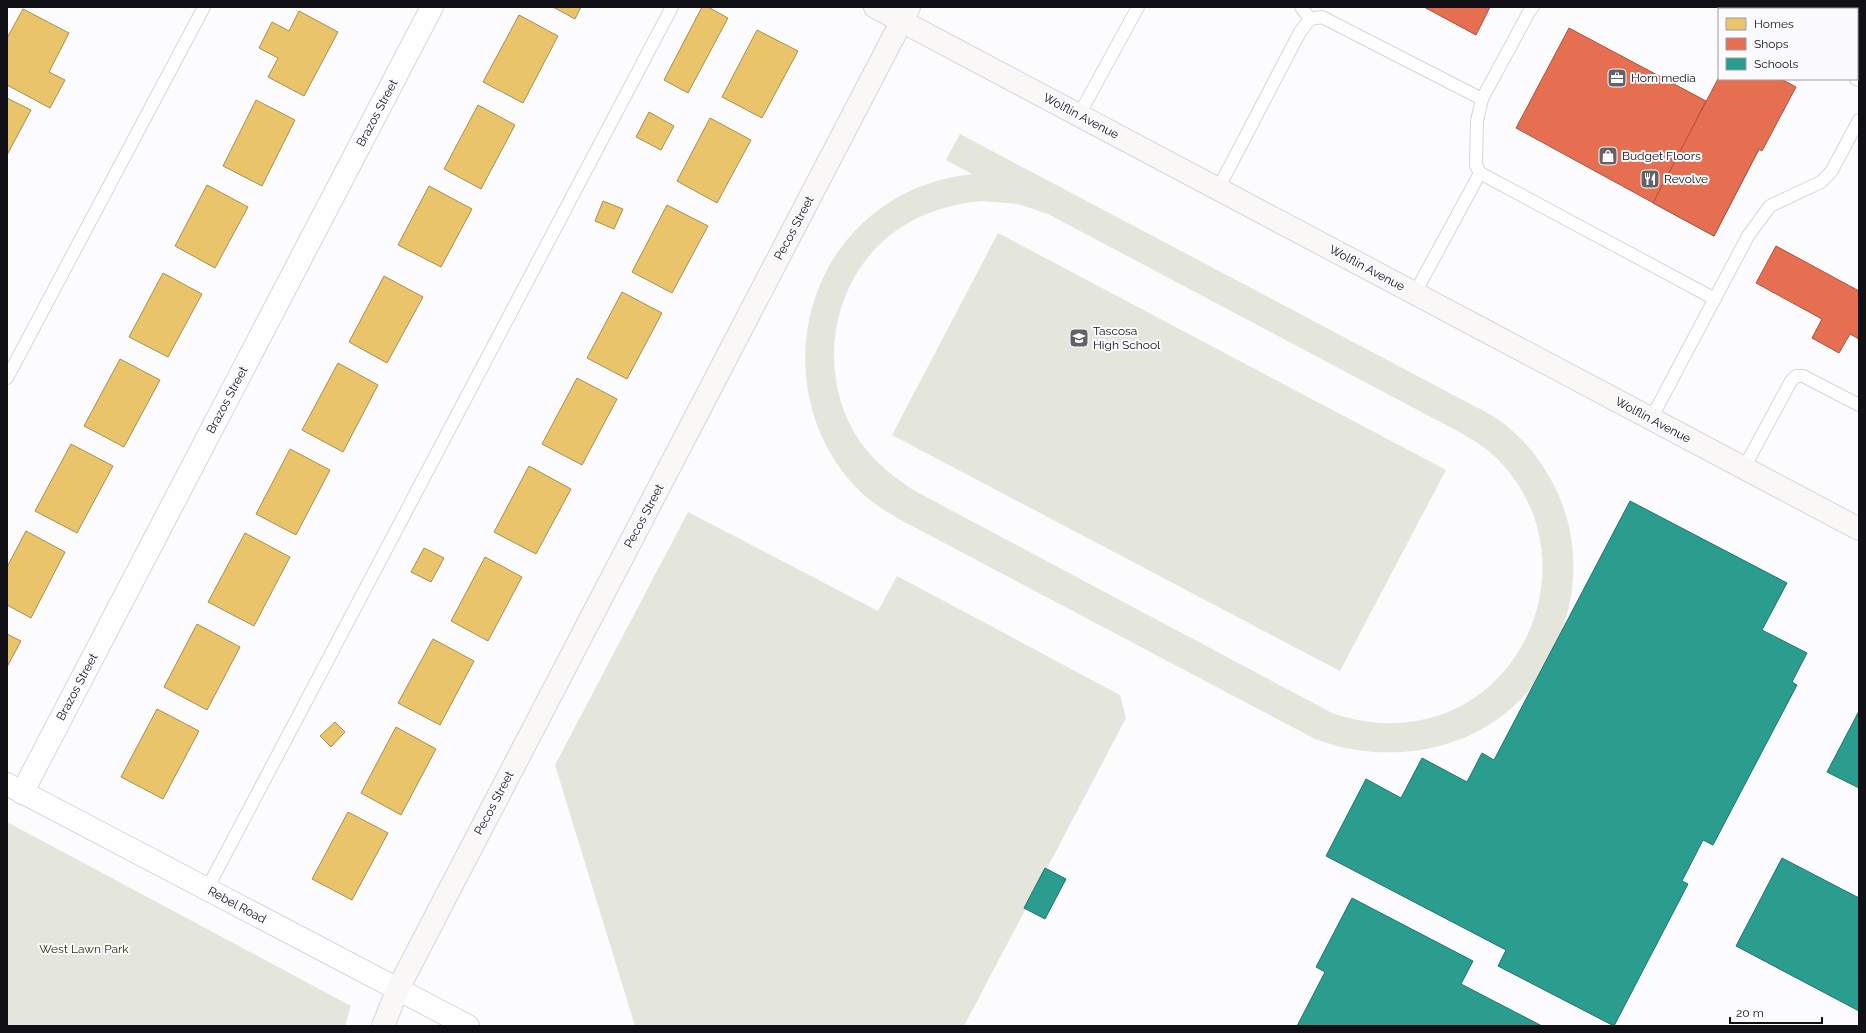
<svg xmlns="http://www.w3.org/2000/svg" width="1866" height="1033" font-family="Raleway,sans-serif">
<rect width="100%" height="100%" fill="#fcfbfd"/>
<!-- green -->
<g fill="#e5e6db" fill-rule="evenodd">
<path d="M960 134 1476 407C1484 411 1492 415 1499 420 1527 440 1548 469 1561 501 1580 549 1577 604 1553 650 1549 658 1546 666 1541 674 1492 749 1395 769 1315 739L897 518C880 508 865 498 852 483 779 401 793 268 884 206 911 187 940 178 972 174L946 160ZM982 201 1018 204 1048 214 1463 434C1478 443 1492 452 1503 465 1589 560 1526 718 1397 723 1374 724 1353 720 1332 713L915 491C894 478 876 463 861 443 814 376 830 277 897 230 923 212 951 204 982 201Z"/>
<path d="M998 233 1446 470 1340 671 892 435Z"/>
<path d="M688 512 878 611 897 576 1120 695 1126 718 964 1026H635L555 765Z"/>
<path d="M7 822 351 1006 345 1026H7Z"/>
</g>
<!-- homes -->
<g fill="#e9c46a" stroke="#a88e51">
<path d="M553 7H581L575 19Z"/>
<path d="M702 7H708L728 18 688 93 664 80Z"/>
<path d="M23 9 69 33 49 72 65 80 50 108 7 85V38Z"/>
<path d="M299 11 338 32 304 96 268 77 278 58 259 48 272 22 289 31Z"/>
<path d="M519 15 558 36 523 103 483 82Z"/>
<path d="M757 30 798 51 762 118 722 97Z"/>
<path d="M7 98 31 110 7 155Z"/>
<path d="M256 100 295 120 262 186 223 166Z"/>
<path d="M478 105 515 125 481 189 444 169Z"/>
<path d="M649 112 674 126 661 150 636 137Z"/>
<path d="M710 118 751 140 717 203 677 181Z"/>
<path d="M207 185 248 207 215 268 175 246Z"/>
<path d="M429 186 472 209 441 267 398 245Z"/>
<path d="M603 201 623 209 614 229 595 221Z"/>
<path d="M667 205 708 226 672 293 632 272Z"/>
<path d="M163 273 202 294 168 357 129 337Z"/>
<path d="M384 276 423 297 387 363 349 342Z"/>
<path d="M622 292 662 313 627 379 587 358Z"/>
<path d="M120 359 160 380 124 447 84 426Z"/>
<path d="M338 363 378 385 343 452 302 430Z"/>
<path d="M577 378 617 399 582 465 542 444Z"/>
<path d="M71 444 113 466 77 533 35 511Z"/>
<path d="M290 449 330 470 296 535 256 514Z"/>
<path d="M529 466 571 489 536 554 494 532Z"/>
<path d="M26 531 65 552 31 618 7 605V567Z"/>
<path d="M245 533 290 557 254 626 208 602Z"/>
<path d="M424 548 444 558 431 582 411 572Z"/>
<path d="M485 557 522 577 488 641 451 621Z"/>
<path d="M197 624 240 647 207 710 164 687Z"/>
<path d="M7 634 21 641 7 667Z"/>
<path d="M433 639 474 661 440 725 398 703Z"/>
<path d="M157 709 199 731 163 799 121 777Z"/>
<path d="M335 722 345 732 331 747 320 736Z"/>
<path d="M396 727 436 749 401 815 361 793Z"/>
<path d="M348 812 388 833 352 900 312 879Z"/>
</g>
<!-- shops -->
<g fill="#e76f51" stroke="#a75240">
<path d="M1424 7H1490L1476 35Z"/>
<path d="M1569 28 1706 101 1698 117 1759 149 1714 236 1516 128Z"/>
<path d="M1719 77V79H1781L1796 87 1762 151 1759 149 1714 236 1653 203Z"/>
<path d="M1776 246 1859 291V339L1850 334 1839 353 1812 338 1822 319 1756 283Z"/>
</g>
<!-- schools -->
<g fill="#2a9d8f" stroke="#22736b">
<path d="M1630 501 1787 583 1762 630 1807 653 1792 682 1797 685 1713 845 1703 840 1682 881 1688 884 1614 1026 1498 966 1506 950 1326 856 1366 779 1401 798 1422 758 1467 782 1482 753 1494 760Z"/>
<path d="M1859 711V788L1827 772Z"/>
<path d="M1782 858 1859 898V1011L1736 946Z"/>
<path d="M1045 868 1066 879 1045 919 1024 908Z"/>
<path d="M1352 898 1473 961 1461 984 1542 1026H1297L1325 972 1316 967Z"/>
</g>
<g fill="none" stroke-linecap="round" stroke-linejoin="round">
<!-- lane casing -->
<g stroke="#d6d5db" stroke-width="14">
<g id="lane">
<path d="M1301 7 1310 19"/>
<path d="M1533 7 1529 12 1482 99 1477 121 1476 165 1480 173 1715 299"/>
<path d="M1740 7 1744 9"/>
<path d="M1856 79 1859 80"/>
<path d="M1079 115 1138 7"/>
<path d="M1218 189 1300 32 1310 19 1322 17 1482 99"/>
<path d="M1415 293 1480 173"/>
<path d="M7 378 204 7"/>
<path d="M1651 419 1748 236 1770 206 1821 182 1831 172 1859 120"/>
<path d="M1744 468 1791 381 1796 376H1803L1859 405"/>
<path d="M207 889 672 7"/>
</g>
</g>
<!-- street casing -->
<g stroke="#d6d5db" stroke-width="24">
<g id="street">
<path d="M7 784 468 1026"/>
<path d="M22 793 432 7"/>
</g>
</g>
<!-- secondary casing -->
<g stroke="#d6d5db" stroke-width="24">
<g id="secondary">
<path d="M875 7 1859 529"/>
<path d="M383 1026 398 989 442 904 909 7"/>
</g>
</g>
<!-- lane -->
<use href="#lane" stroke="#fffeff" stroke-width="12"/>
<!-- street -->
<use href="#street" stroke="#fffeff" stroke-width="22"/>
<!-- secondary -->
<use href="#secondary" stroke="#faf8f6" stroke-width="22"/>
</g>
<!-- icons -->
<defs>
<g id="office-square" transform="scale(1)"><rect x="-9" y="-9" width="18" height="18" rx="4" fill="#636268" stroke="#fbfafe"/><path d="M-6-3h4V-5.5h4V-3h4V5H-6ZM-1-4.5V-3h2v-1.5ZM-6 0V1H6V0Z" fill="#fff"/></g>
<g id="shop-square" transform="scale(1)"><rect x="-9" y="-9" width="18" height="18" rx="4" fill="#636268" stroke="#fbfafe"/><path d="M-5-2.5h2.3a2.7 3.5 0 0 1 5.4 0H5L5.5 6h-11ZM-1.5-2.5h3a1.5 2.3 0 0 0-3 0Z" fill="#fff"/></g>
<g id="restaurant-square" transform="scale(1)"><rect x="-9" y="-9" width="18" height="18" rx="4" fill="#636268" stroke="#fbfafe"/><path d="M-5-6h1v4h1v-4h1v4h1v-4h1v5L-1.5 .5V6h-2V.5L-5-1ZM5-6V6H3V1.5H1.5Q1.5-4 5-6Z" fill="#fff"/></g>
<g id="school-square" transform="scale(1)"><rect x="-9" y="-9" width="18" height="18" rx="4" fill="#636268" stroke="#fbfafe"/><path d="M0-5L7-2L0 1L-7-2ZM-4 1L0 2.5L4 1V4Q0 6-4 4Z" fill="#fff"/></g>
</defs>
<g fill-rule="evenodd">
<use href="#office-square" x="1617" y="78"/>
<use href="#shop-square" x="1608" y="156"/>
<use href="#restaurant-square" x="1650" y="179"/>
<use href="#school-square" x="1079" y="338"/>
</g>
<g text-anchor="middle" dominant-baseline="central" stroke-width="4" stroke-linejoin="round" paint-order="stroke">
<!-- poi labels -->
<g font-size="12" fill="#111017" stroke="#fbfafe" text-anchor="start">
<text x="1631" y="78">Horn media</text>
<text x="1622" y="156">Budget Floors</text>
<text x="1664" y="179">Revolve</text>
<text x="1093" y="331">Tascosa<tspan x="1093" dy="14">High School</tspan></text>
</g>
<!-- street labels -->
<g font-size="12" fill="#111017" stroke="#fbfafe">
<text transform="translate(377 113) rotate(-62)">Brazos Street</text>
<text transform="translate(1081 116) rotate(28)">Wolflin Avenue</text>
<text transform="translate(794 228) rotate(-62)">Pecos Street</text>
<text transform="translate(1367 268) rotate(28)">Wolflin Avenue</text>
<text transform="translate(227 400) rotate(-62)">Brazos Street</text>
<text transform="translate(1653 420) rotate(28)">Wolflin Avenue</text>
<text transform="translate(644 516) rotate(-62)">Pecos Street</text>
<text transform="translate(77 687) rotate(-62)">Brazos Street</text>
<text transform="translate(494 803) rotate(-62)">Pecos Street</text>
<text transform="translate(237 905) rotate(28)">Rebel Road</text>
</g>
<!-- park labels -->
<g font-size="12" fill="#2c2f00" stroke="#fbfafe">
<text x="84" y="949">West Lawn Park</text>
</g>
</g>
<!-- border -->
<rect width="1866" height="1033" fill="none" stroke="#111017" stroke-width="16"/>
<!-- legend -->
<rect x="1718" y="8" width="140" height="72" fill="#fbfafe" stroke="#9d9ca2"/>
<rect x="1726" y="18" width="20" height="12" fill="#e9c46a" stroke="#9d9ca2"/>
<text x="1754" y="28" font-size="12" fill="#111017">Homes</text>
<rect x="1726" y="38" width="20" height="12" fill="#e76f51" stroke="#9d9ca2"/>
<text x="1754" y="48" font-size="12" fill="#111017">Shops</text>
<rect x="1726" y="58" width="20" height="12" fill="#2a9d8f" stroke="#9d9ca2"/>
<text x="1754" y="68" font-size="12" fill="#111017">Schools</text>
<!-- scale -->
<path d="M1730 1017v6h92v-6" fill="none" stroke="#111017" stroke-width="2"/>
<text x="1736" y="1017" font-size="12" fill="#111017" stroke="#fbfafe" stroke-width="3" paint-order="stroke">20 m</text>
</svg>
